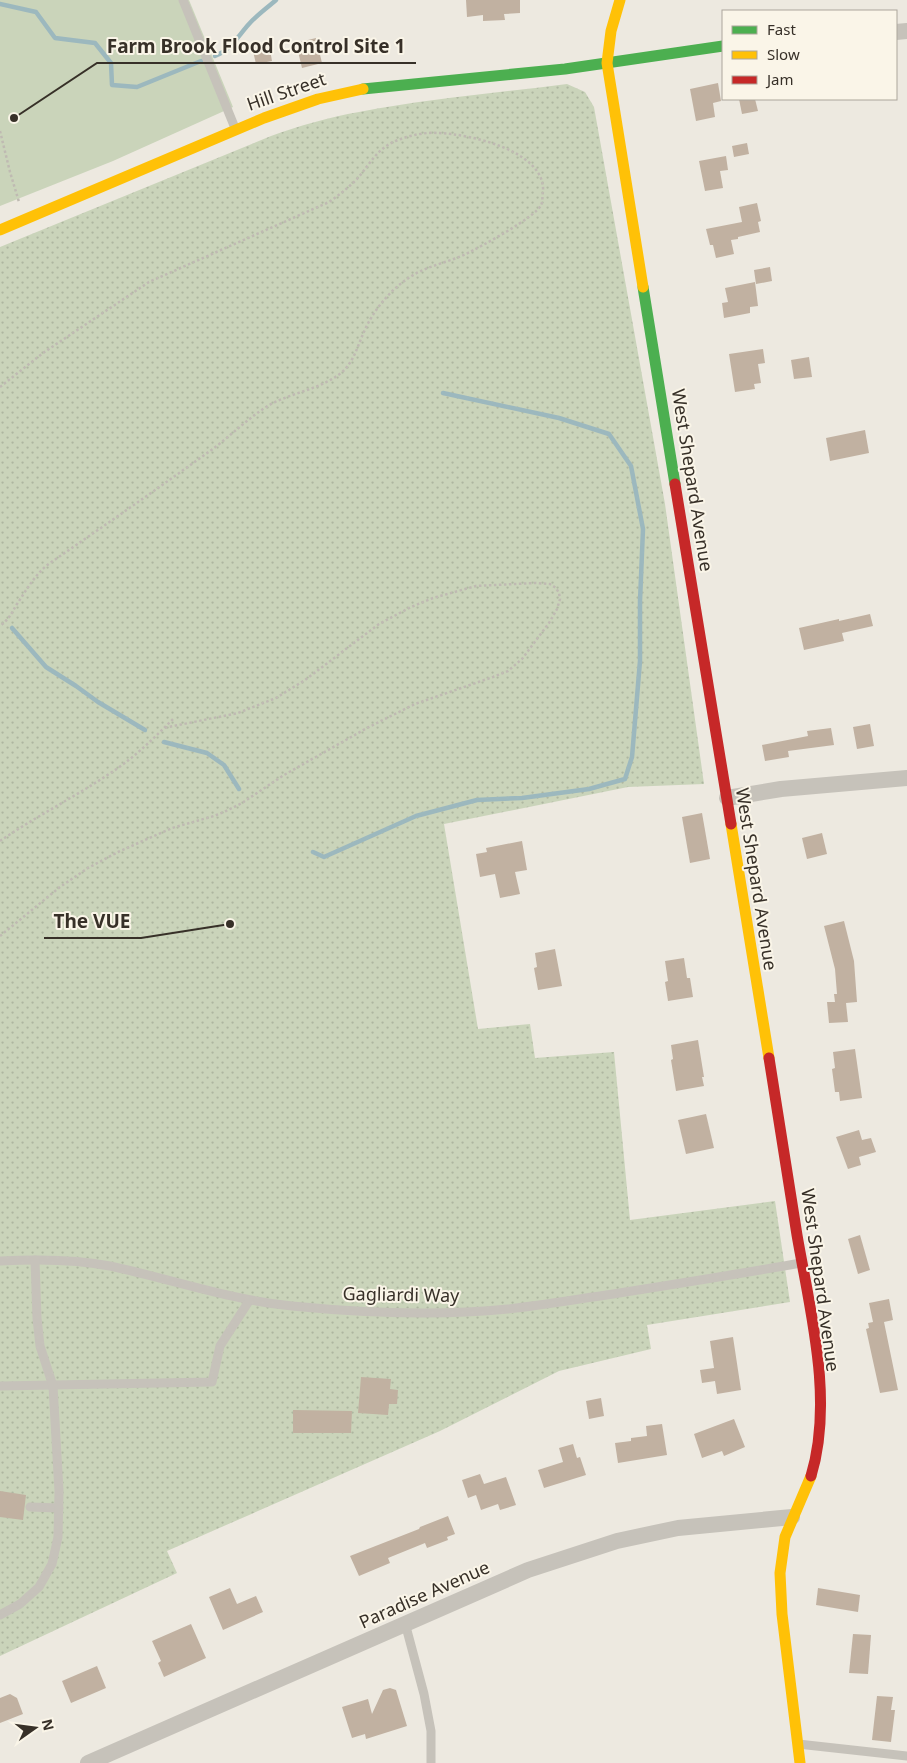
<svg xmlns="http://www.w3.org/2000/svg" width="907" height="1763" font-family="'Noto Sans',sans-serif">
<defs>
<pattern id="grass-dots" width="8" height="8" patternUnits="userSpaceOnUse" patternTransform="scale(1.25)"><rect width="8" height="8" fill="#cad4ba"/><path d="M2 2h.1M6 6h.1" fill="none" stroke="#aeb6a0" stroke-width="1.8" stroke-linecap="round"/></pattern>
</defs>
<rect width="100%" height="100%" fill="#ede9e0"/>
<!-- grass -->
<path fill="url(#grass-dots)" d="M567 84 585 92 594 107 665 504 704 784 628 787 444 824 478 1029 530 1024 535 1058 614 1052 630 1220 775 1201 790 1302 647 1325 651 1349 559 1371 440 1431 167 1551 177 1573 0 1656V247L271 136C299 126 329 117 359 112 427 99 497 93 567 84Z"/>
<!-- green -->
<path fill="#cad4ba" d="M0 0H189L233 107 113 161 0 206Z"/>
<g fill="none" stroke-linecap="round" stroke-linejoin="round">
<!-- stream -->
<g stroke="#9cb8be" stroke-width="4.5">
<path d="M0 4 36 12 55 38 95 43 111 63 112 85 137 87 201 61"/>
<path d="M215 56C231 50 238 36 249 24 257 15 267 8 276 0"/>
<path d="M12 628 46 667 76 686 98 702 145 730"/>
<path d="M164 742 207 753 224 765 239 789"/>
<path d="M313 852 324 857 416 816 477 800 522 798 589 789 625 779 632 757 640 661V601L643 529 631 466 609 434 559 418 443 393"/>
</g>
</g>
<!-- building -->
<g fill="#c1b1a1">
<path d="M466 0H520V13L504 14 505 20 483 21V15L467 17Z"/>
<path d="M316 38 322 63 302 68 296 43Z"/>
<path d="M269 44 272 61 256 64 252 47Z"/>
<path d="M718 83 721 101 713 103 715 117 696 121 690 89Z"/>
<path d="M739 99H755L758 111 742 114Z"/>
<path d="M747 143 749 154 734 157 732 146Z"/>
<path d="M726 156 728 170 720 171 723 188 705 191 699 161Z"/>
<path d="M757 203 761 221 758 222 760 232 738 237V239L731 240 734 254 716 258 713 245H710L706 229 742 222 739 207Z"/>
<path d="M770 267 772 281 756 284 754 270Z"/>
<path d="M755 282 758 306 750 307V313L724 318 722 303 728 302 725 288Z"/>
<path d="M763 349 765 363 758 364 761 383 754 384 755 389 735 392 729 354Z"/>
<path d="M809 357 812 377 794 379 791 360Z"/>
<path d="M865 430 869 453 830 461 826 438Z"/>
<path d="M870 614 873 626 842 633 844 641 804 650 799 628 839 619V621Z"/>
<path d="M870 724 874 746 857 749 853 727Z"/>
<path d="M831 728 834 745 788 751 789 757 765 761 762 745 808 736 807 731Z"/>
<path d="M702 813 710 859 690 863 682 817Z"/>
<path d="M822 833 827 854 807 859 802 838Z"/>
<path d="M522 841 527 870 515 872 520 894 500 898 495 874 480 877 476 854 487 852 486 848Z"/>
<path d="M844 921 854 961 857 1002 846 1003 848 1022 829 1023 827 1002H835L834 994H837L835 969 824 926Z"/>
<path d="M555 949 562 986 538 990 534 968 537 967 535 953Z"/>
<path d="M684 958 687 978H690L693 997 668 1001 665 982 668 981 665 961Z"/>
<path d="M698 1040 704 1077H702L704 1086 676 1091 671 1060 673 1059 671 1045Z"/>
<path d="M855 1049 862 1098 840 1101 839 1092H835L832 1069 835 1068 833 1052Z"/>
<path d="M706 1114 714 1148 686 1154 678 1120Z"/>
<path d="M859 1130 862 1140 871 1138 876 1152 859 1157 861 1165 848 1169 836 1137Z"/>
<path d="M860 1235 870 1270 858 1274 848 1239Z"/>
<path d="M889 1299 893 1320 884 1322 898 1390 880 1393 866 1329 869 1328 868 1323 873 1322 869 1303Z"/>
<path d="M733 1337 741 1390 717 1394 715 1381 702 1383 700 1370 714 1368 710 1341Z"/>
<path d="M361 1377 391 1379 390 1389 398 1390 397 1404H389L388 1415 358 1413Z"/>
<path d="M601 1398 604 1416 589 1419 586 1401Z"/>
<path d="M293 1410 352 1411 351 1433H293Z"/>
<path d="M734 1419 745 1447 724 1456 722 1451 702 1458 694 1434Z"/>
<path d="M662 1424 667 1455 618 1463 615 1443 631 1441V1438L647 1436 646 1426Z"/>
<path d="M573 1444 577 1458 580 1457 586 1475 544 1488 538 1470 563 1462 559 1448Z"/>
<path d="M480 1474 484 1484 506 1477 516 1505 500 1510 498 1504 481 1510 476 1495 468 1498 462 1480Z"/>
<path d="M0 1491 26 1495 23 1520 0 1517Z"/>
<path d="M448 1516 455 1534 447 1537 448 1540 427 1548 425 1543 388 1558 390 1563 359 1576 350 1556 419 1529 420 1527Z"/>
<path d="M230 1588 237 1604 256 1596 263 1612 223 1630 209 1597Z"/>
<path d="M818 1588 860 1595 858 1612 816 1605Z"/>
<path d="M191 1624 206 1658 164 1677 158 1663 161 1661 152 1641Z"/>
<path d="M853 1634 871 1635 868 1674 849 1673Z"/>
<path d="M97 1666 106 1688 71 1703 62 1681Z"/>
<path d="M390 1688 396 1690 407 1726 366 1739 365 1734 352 1738 342 1707 368 1699 372 1714 383 1690Z"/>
<path d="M10 1694 17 1698 23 1714 0 1723V1698Z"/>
<path d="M877 1696 893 1697 891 1710H895L891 1742 872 1740Z"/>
</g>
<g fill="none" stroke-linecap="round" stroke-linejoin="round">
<!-- path -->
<g stroke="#bfbab2" stroke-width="2.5" stroke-dasharray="2.5 2.5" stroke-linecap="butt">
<path d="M0 131 10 172 19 202"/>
<path d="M0 387 43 353 149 282 329 202C339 195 348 188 357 179 370 164 378 147 398 140 411 135 426 132 438 133 470 134 546 151 543 192 542 195 543 202 541 205 536 217 480 247 466 254 449 262 431 265 415 274 392 287 373 310 363 334 357 348 353 363 341 373 318 391 286 393 263 409 244 422 228 438 210 451 157 489 104 526 50 563 36 573 27 589 17 604 11 614 10 618 0 626"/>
<path d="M0 841C35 817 73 798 109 774 133 759 153 739 173 719"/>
<path d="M0 936 60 887 88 868 118 852 172 828 214 816 226 811 242 803 284 775 367 728 415 704 493 677 508 671 522 659 549 623 557 609 560 599 559 593 556 588 550 584 536 583 476 586 433 598 411 607 379 624 305 680 276 698 238 713 164 728"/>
</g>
<!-- lane -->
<g stroke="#c6c2ba" stroke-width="9">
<path d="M183 0 235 128"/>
<path d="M0 1261C36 1259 75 1259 110 1266 171 1279 230 1300 292 1306 363 1313 437 1316 508 1309 543 1305 578 1299 613 1294 676 1284 739 1274 801 1263"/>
<path d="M0 1386 212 1382 220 1346 249 1301"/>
<path d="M30 1507 59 1508"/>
<path d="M0 1615 20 1604 39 1587 52 1564 58 1537 59 1491 53 1386 40 1346 37 1318 35 1260"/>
<path d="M405 1623 424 1694 431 1731V1763"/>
<path d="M798 1744 907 1756"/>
</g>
<!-- street -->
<g stroke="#c6c2ba" stroke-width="16">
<path d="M896 32 907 31"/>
<path d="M727 798 781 789 907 778"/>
<path d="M88 1763 528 1570 617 1541 678 1528 792 1517"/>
</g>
<!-- fast -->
<g stroke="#4caf50" stroke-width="11">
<path d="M363 89 565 69 723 46"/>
<path d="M643 287 675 484"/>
</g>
<!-- slow -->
<g stroke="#ffc107" stroke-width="11">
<path d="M620 0 611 31 607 63 643 287"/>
<path d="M0 230 264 118 318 99 363 89"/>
<path d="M731 824 769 1058"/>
<path d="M800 1763 782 1614 780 1573 785 1537 811 1476"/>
</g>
<!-- jam -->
<g stroke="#c62828" stroke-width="11">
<path d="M675 484 731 824"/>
<path d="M769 1058C778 1117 788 1176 797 1235 810 1311 834 1400 811 1476"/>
</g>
</g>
<g text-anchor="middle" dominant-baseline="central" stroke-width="4" stroke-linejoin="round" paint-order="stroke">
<!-- street labels -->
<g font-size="18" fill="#373028" stroke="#faf5e8">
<text transform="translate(286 91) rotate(-19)">Hill Street</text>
<text transform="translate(693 480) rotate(81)">West Shepard Avenue</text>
<text transform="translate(757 879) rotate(81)">West Shepard Avenue</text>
<text transform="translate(821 1280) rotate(82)">West Shepard Avenue</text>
<text transform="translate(401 1294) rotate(1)">Gagliardi Way</text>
<text transform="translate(424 1594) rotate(-24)">Paradise Avenue</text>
</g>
</g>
<!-- callouts -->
<path fill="none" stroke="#373028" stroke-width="2" d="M14 118L97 63H416M230 924L141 938H44"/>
<g fill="#373028" stroke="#faf5e8" stroke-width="2">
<circle cx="14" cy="118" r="5"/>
<circle cx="230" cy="924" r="5"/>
</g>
<g font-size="19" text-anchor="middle" font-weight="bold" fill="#373028" stroke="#faf5e8" stroke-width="4" stroke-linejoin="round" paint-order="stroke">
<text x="256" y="53">Farm Brook Flood Control Site 1</text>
<text x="92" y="928">The VUE</text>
</g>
<!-- legend -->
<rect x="722" y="10" width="175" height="90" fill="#faf5e8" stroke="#aca69b"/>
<rect x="732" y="26" width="25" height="8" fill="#4caf50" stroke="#aca69b"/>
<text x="767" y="35" font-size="15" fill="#373028">Fast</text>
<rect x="732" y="51" width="25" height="8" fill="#ffc107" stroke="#aca69b"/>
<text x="767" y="60" font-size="15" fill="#373028">Slow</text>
<rect x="732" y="76" width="25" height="8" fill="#c62828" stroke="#aca69b"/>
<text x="767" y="85" font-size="15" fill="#373028">Jam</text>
<!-- north arrow -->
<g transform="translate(35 1728) rotate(76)" stroke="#faf5e8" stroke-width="4" paint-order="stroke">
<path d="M0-4L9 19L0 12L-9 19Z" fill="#373028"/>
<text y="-8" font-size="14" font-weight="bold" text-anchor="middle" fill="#373028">N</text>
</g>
</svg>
